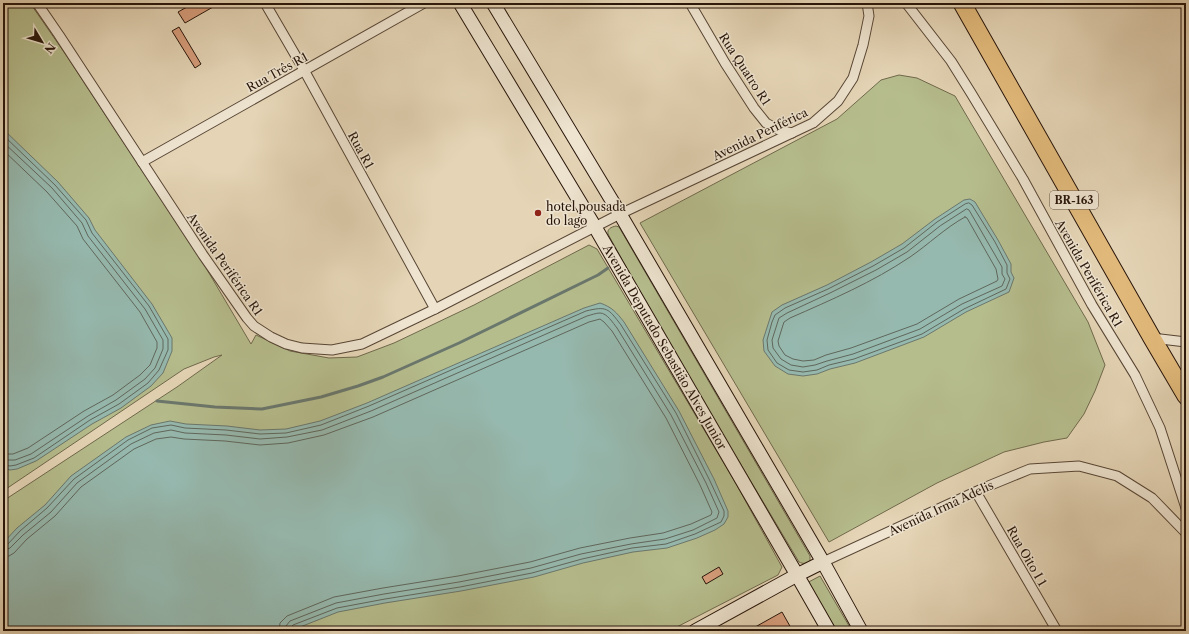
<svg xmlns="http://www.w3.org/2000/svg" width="1189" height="634" font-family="'Libre Caslon Text',serif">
<rect width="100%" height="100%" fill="#e5d5b6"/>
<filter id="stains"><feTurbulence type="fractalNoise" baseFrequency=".005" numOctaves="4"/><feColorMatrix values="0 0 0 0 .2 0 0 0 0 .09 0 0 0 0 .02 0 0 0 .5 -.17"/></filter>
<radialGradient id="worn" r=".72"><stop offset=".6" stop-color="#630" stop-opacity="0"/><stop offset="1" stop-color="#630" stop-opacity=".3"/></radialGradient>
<!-- green -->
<g fill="#b6bd8d" stroke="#6f694c">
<path d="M3 3H30L66 55 206 268 251 344 256 335 290 351 329 358 357 357 394 343 474 305 589 245 597 249 735 482 782 567 778 575 669 631H3V501L177 387 222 355 214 357 184 369 3 491Z"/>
<path d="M899 75 917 78 955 96 1088 322 1105 365 1095 391 1084 414 1067 438 1044 442 1004 452 937 483 829 542 640 223 837 119 881 80Z"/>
<path d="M616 226 619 227 810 556V561C807 564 803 564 799 562L660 329 608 234C607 229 611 227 616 226Z"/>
<path d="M820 576 852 631H826L801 586Z"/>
</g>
<!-- water -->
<g fill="#96b9af" stroke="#6a776d">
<path d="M3 129 58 182 89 218 95 230 152 304 172 338V351L163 373 151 386 121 408 92 424 36 461 17 469 10 470 3 468Z"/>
<path d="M970 199 975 202 998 240 1011 264V272L1014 278 1009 292 966 312 924 337 855 363 830 369 817 374 803 376 788 374 775 366 764 351 763 340 772 312 782 305 827 285 871 262 902 244 935 219 964 200Z"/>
<path d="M600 303C612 307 617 313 624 322L679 411 714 479 728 511V517L724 524 715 530 697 538 667 548 633 552 583 563 534 577 461 591 385 603 338 612 290 631H3V543L17 528 45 505 71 476 126 437 151 425 170 421 186 424 227 426 260 430 286 429 320 421 367 403 584 308Z"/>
</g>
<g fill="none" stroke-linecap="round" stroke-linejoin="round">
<!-- shore -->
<g stroke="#5f675c" stroke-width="1">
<path d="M3 135 55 185 86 220 92 233 149 306 168 339V350L159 370 148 383 119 404 90 420 34 458 16 465 10 466 3 465"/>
<path d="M3 142 52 188 82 223 88 236 145 309 163 340V349L155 368 145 379 116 400 88 416 31 454 15 460H3"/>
<path d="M3 150 47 192 77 226 83 239 140 312 157 342V348L150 365 140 375 113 395 84 411 28 448 13 454H3"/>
<path d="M969 203 972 205 995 242 1007 265V273L1010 279 1006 289 964 309 922 334 854 359 829 365 817 370 803 372 789 370 777 363 768 350 767 340 772 322 775 315 785 308 828 289 873 266 904 248 937 222 965 204Z"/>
<path d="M967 209 969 210 1002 267V274L1005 279 1002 286 962 304 920 329 853 354 827 361 815 365 803 367 791 365 781 359 773 348 772 340 779 318 787 313 830 293 876 270 907 252 940 226Z"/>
<path d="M965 217 967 218 996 269 998 279 997 281 959 299 917 324 851 348 826 355 814 360 803 361 793 359 785 355 779 346 778 341 783 325 784 322 790 318C831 300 873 282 910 257 929 244 945 228 965 217Z"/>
<path d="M3 546 7 545 20 531 47 508 74 479 128 440 152 428 171 425 185 428 226 430 260 434 286 433 321 425 369 406 586 311C607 306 608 308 621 325L676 413 710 481 724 511V516L721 522 695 534 666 544 632 548 582 559 532 573 460 587 385 599 337 608 293 625 290 628V631"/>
<path d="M3 551 10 548 23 535 51 512 77 483 131 444 154 433 171 430 185 433 226 435 260 439 287 437 322 430 371 411 587 316C591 315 596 313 600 313 607 313 613 323 617 328L671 415 706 483 719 512 717 518 693 530 665 539 631 544 581 554 531 568 459 582 384 594 336 603 290 621 286 626 285 631"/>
<path d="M3 557 9 556 14 553 27 539 55 516 81 487 134 449 156 439 171 437 184 439 225 441 260 445 288 443 324 435 373 417 589 322 600 319 604 322 612 331 666 418 700 485 712 512 711 515 691 524 663 533 630 538 580 548 530 562 458 576 383 588 334 597 287 616 280 623 279 631"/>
</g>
<!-- stream -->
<path stroke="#6a776d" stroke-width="3" d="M157 401 215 407 262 409 321 397 358 386 383 377 459 343 598 275 608 268"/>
</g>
<!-- building -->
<g fill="#d79e7c" stroke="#28150a">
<path d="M194 3H220L185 23 178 12Z"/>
<path d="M179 27 201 64 195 68 172 31Z"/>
<path d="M719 567 723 574 706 584 702 577Z"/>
<path d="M782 612 791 628 787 631H748Z"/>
</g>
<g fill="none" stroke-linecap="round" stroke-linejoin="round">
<!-- street casing -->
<g stroke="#574535" stroke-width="11">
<g id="street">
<path d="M37 3 59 35 203 255 247 318 254 326 271 337 286 344 302 348 332 350 362 344 435 309 620 214 813 123 838 101 853 78 863 45 869 16 867 3"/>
<path d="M265 3 304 70 435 309"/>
<path d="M690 3 725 63 754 108 766 123 779 130 792 133"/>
<path d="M906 3 951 61 971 93 1023 179 1092 305 1135 375 1160 428 1186 508"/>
<path d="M142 162 424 3"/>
<path d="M1152 338 1186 342"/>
<path d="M976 492 1057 631"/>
<path d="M823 562 986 487 1030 469 1079 466 1117 476 1152 498 1186 533"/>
</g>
</g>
<!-- secondary casing -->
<g stroke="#28150a" stroke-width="15">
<g id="secondary">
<path d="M460 3 595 227 797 575 829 631"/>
<path d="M493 3 620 214 823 562 861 631"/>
<path d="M695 631 797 575 823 562"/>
</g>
</g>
<!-- highway casing -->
<g stroke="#28150a" stroke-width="19">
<path id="highway" d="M962 3 1152 338 1186 396"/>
</g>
<!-- street -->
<use href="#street" stroke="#eee4d0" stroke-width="9"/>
<!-- secondary -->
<use href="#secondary" stroke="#eee4d0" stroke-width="13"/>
<!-- highway -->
<use href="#highway" stroke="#e2ba7b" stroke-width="17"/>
</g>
<!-- markers -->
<circle fill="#8f2418" stroke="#eee4d0" stroke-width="1.5" cx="538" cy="213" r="4"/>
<g text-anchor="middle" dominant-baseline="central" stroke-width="3" stroke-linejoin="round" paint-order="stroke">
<!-- shield labels -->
<rect fill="#eee4d0" stroke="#635345" stroke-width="1" x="1050" y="191" width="48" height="18" rx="3"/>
<g font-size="11" font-weight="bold" fill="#28150a">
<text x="1074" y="200">BR-163</text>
</g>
<!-- street labels -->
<g font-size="12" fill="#28150a" stroke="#eee4d0">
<text transform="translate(745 69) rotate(57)">Rua Quatro R1</text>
<text transform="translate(277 72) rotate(-29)">Rua Três R1</text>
<text transform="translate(760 134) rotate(-26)">Avenida Periférica</text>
<text transform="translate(361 150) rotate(61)">Rua R1</text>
<text transform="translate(225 264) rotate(55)">Avenida Periférica R1</text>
<text transform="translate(1089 273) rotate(60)">Avenida Periférica R1</text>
<text transform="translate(665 347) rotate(60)">Avenida Deputado Sebastião Alves Junior</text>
<text transform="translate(941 508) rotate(-25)">Avenida Irmã Adelis</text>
<text transform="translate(1027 556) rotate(60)">Rua Oito I 1</text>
</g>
<!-- poi labels -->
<g font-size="12" fill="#28150a" stroke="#eee4d0" text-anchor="start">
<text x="546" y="206">hotel pousada<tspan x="546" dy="14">do lago</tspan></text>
</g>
</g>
<!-- margin -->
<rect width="1189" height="634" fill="none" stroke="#e5d5b6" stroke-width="16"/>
<rect x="4" y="4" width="1181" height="626" fill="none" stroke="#28150a" stroke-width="2"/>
<rect x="8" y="8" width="1173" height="618" fill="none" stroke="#28150a"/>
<!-- north arrow -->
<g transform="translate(42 42) rotate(128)" stroke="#eee4d0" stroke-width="3" paint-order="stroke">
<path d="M0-3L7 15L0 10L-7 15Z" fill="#28150a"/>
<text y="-6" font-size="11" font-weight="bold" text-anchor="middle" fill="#28150a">N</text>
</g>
<rect width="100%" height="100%" filter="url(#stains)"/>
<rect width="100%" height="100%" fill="url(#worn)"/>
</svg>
